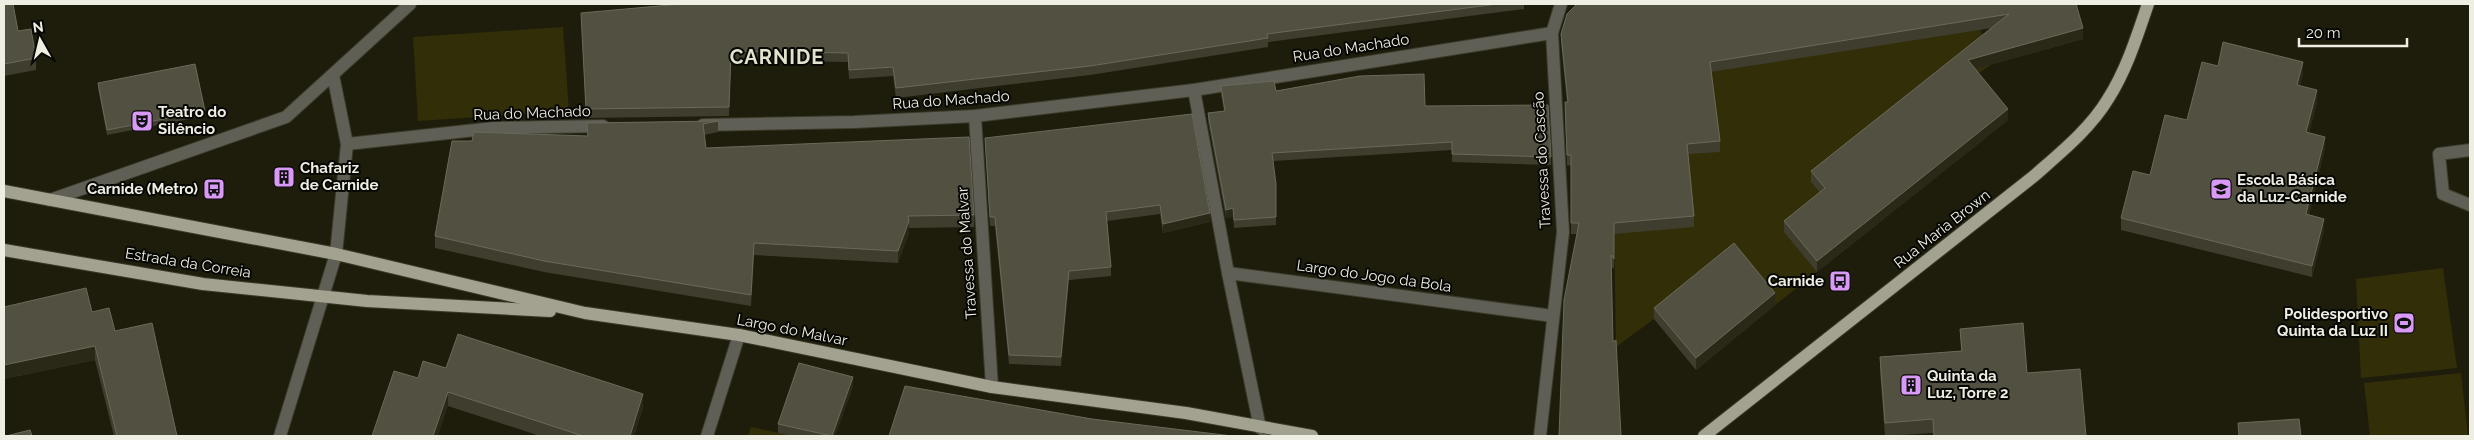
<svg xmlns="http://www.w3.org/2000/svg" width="2474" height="440" font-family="Raleway,sans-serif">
<rect width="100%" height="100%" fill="#1e1d0c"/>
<!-- green -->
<g fill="#312e08">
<path d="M563 27 569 111 418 121 413 37Z"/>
<path d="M1980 29 1991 65 1811 182 1825 199 1785 232 1817 272 1775 305 1734 255 1654 319 1616 347 1614 232 1710 72Z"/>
<path d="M2443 268 2457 368 2361 378 2356 279Z"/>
<path d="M2461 373 2468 436H2370L2364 383Z"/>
<path d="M751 427 793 436H748Z"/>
</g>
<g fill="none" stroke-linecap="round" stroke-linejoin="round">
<!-- minor casing -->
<g stroke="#3b3a2a" stroke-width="14">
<g id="minor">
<path d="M1194 90 1228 273 1260 428"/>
<path d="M975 116 992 387"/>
<path d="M703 125 854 122 975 116 1194 90 1552 33"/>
<path d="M347 144 494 128 603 126"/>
<path d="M2470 150 2439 154 2443 194 2470 205"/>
<path d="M50 200 286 117 410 4"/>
<path d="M1228 273 1553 316"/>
<path d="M280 436 336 254 347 144 333 75"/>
<path d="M707 436 739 335"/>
<path d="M1540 436 1563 232 1552 33 1561 4"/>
</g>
</g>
<!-- major casing -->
<g stroke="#3b3a2a" stroke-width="14">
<g id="major">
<path d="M4 191 336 254 585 313 739 335 992 387 1186 413 1312 436"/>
<path d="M4 250 203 284 367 301 550 311"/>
<path d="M1704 436 2034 176C2060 153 2090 129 2108 99 2127 69 2137 36 2148 4"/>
</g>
</g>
<!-- minor -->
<use href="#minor" stroke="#5f5f56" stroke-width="12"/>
<!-- major -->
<use href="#major" stroke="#a3a291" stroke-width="12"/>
</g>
<!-- wall -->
<g fill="#3f3e2e">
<path d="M4 4 18 31 36 58V70L4 76Z"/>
<path d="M681 4H1524V9L1268 42V47L1090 75 896 98 893 76 849 79 848 62 731 60 729 116 586 118 581 13Z"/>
<path d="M2076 4 2083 39 1975 69 2008 120 1817 272 1784 232V221L1820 193 1811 182V171L1992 28 1711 72 1720 141V152L1688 154 1694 216V227L1614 234V269L1611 267 1613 342 1621 436 1577 234H1571V166L1567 165 1565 113V102H1567L1561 44V34Z"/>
<path d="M2218 66 2303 74 2300 86 2317 102 2309 133 2325 148 2309 215 2324 230 2312 277 2121 230V218L2187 120Z"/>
<path d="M98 83 205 111V116L107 135 98 88Z"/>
<path d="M1221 86 1425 106 1551 157V165L1452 162V150L1273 161 1276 184V225L1234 228 1233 217 1226 218 1208 121V113L1224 111 1221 94Z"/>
<path d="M718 121V132L704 135 706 148 974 215V227L909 228V233L898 263 754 255 751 306 544 272 435 248V236L472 141 587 136V123Z"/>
<path d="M985 138 1210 222 1163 233 1160 214 1107 221 1111 267V276L1069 280 1061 366 1009 364 995 226H990Z"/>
<path d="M1775 305 1696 370 1654 319V308Z"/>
<path d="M4 307 92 312 115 331 177 436H114L95 360 4 379Z"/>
<path d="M1960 329 2027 373 2086 436H1933V433L1885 436 1880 371V357L1961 351Z"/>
<path d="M446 368 643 408 634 436H540L448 406Z"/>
<path d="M853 386 835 436H792L778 433V424Z"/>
</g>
<!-- shaded-wall -->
<g fill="#2a2918">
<path d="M2083 28V39L1968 71V60Z"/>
<path d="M2303 62V74L2297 97V85Z"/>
<path d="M2317 90V102L2306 144V132Z"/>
<path d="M2008 109V120L1817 272V261Z"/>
<path d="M2325 137V148L2306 226V214Z"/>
<path d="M1233 208V217L1226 218V210Z"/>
<path d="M1210 213V222L1163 233V224Z"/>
<path d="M2324 219V230L2312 277V266Z"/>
<path d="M909 221V233L898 263V251Z"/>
<path d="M754 243V255L751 306V295Z"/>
<path d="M1069 271V280L1061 366V357Z"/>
<path d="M1775 293V305L1696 370V358Z"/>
<path d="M95 346V360L4 379V365Z"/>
<path d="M853 377V386L835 436H832Z"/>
<path d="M448 392V406L438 436H433Z"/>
<path d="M643 394V408L634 436H630Z"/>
</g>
<!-- building -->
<g fill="#525141" stroke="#6b6a5a">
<path d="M4 4H13L18 31 31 29 36 58 4 64Z"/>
<path d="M681 4H1497L1267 34 1268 38 1090 66 896 88 893 67 849 70 848 53 731 51 729 107 586 109 581 13Z"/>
<path d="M1577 4H2076L2083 28 1968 60 2008 109 1817 261 1784 221 1825 188 1811 171 2009 14 1710 62 1720 141 1687 144 1694 216 1614 223V259L1611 255 1613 342 1616 340 1621 436H1559L1564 300 1579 223H1571V155H1567L1565 102H1568L1561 34 1567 14Z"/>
<path d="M2223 42 2303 62 2297 85 2317 90 2306 132 2325 137 2306 214 2324 219 2312 266 2121 218 2133 171 2150 175 2165 115 2187 120 2202 62 2218 66Z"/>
<path d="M195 64 205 111 107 130 98 83Z"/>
<path d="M1424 74 1425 106 1548 105 1551 157 1452 154V142L1272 153 1276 184V217L1234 220 1233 208 1226 210 1208 113 1225 111 1221 86 1274 81 1276 91 1360 76Z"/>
<path d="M1192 114 1210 213 1163 224 1160 205 1106 212 1111 267 1069 271 1061 357 1009 355 995 217H990L985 138Z"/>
<path d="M718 121 703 124 706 148 969 137 974 215 908 216 909 221 898 251 754 243 751 295 544 261 435 236 452 141H472L474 132 588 136 587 123Z"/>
<path d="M1734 243 1775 293 1696 358 1654 308Z"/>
<path d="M86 288 92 312 109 308 115 331 152 323 177 436H117L95 346 4 365V307Z"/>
<path d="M2023 323 2027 373 2080 369 2086 436H1934L1933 419 1885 423 1880 357 1962 351 1960 329Z"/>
<path d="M458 334 643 394 630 436H583L448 392 433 436H372L394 371 418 378 423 361 446 368Z"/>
<path d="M799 363 853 377 832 436 778 424Z"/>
<path d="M905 386 1092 419 1232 436H889Z"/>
<path d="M2299 419 2301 436H2239L2238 423Z"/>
<path d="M30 430 32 436H6Z"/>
<path d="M1260 434 1274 436H1260Z"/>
</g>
<!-- icons -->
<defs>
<g id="theatre-square" transform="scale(1.125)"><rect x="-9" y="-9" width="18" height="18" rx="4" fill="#d99af7" stroke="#070703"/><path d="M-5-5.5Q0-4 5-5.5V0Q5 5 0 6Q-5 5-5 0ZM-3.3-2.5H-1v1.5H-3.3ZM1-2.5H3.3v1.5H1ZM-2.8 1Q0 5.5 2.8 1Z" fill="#111"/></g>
<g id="building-square" transform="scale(1.125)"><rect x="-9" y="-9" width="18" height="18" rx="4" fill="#d99af7" stroke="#070703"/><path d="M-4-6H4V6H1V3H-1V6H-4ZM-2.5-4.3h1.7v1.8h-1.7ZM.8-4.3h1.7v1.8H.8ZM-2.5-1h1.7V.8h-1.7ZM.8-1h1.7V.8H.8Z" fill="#111"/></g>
<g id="bus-square" transform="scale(1.125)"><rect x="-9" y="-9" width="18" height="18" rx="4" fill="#d99af7" stroke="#070703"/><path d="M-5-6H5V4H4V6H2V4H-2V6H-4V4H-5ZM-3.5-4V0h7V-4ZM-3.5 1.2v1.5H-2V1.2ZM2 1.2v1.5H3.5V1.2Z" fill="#111"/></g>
<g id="school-square" transform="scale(1.125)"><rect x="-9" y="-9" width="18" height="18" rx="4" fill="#d99af7" stroke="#070703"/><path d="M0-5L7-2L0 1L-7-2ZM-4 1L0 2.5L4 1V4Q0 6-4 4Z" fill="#111"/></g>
<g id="stadium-square" transform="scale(1.125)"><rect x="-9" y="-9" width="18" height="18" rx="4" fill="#d99af7" stroke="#070703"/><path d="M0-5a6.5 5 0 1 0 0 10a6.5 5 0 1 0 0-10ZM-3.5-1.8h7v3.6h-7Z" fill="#111"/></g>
</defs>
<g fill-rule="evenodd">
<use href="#theatre-square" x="142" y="121"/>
<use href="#building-square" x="284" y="177"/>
<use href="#bus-square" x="214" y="189"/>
<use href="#school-square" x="2221" y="189"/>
<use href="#bus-square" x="1840" y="281"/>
<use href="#stadium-square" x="2404" y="323"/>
<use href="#building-square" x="1911" y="385"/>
</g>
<g text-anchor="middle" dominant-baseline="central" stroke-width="4" stroke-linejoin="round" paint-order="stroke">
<!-- street labels -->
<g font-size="15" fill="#efeee3" stroke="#070703">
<text transform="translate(1351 48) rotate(-9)">Rua do Machado</text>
<text transform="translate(951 100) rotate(-4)">Rua do Machado</text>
<text transform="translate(532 113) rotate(-2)">Rua do Machado</text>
<text transform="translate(1542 160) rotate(-93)">Travessa do Cascão</text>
<text transform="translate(1942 229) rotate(-38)">Rua Maria Brown</text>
<text transform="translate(967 253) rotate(-94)">Travessa do Malvar</text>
<text transform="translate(188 263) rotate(9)">Estrada da Correia</text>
<text transform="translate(1374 276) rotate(8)">Largo do Jogo da Bola</text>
<text transform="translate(792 330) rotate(11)">Largo do Malvar</text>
</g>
<!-- poi labels -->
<g font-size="15" font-weight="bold" fill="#efeee3" stroke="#070703" text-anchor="start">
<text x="158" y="112">Teatro do<tspan x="158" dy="17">Silêncio</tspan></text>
<text x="300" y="168">Chafariz<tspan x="300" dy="17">de Carnide</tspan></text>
<text x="2237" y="180">Escola Básica<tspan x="2237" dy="17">da Luz-Carnide</tspan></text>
<text x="198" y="189" text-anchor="end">Carnide (Metro)</text>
<text x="1824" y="281" text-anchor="end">Carnide</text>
<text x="2388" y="314" text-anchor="end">Polidesportivo<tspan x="2388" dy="17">Quinta da Luz II</tspan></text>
<text x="1927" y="376">Quinta da<tspan x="1927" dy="17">Luz, Torre 2</tspan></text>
</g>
<!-- district labels -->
<g font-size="20" font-weight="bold" letter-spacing="1" fill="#e3e2cc" stroke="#070703">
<text x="777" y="57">CARNIDE</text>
</g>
</g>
<!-- border -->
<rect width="2474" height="440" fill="none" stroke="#efeee3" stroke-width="10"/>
<!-- north arrow -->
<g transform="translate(40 40) rotate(352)" stroke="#070703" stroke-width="4" paint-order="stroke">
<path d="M0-4L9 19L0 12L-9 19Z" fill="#efeee3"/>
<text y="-8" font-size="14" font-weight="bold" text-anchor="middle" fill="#efeee3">N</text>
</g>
<!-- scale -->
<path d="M2299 38v8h108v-8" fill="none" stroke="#efeee3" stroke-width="2.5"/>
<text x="2306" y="38" font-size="15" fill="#efeee3" stroke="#070703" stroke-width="4" paint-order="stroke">20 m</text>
</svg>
